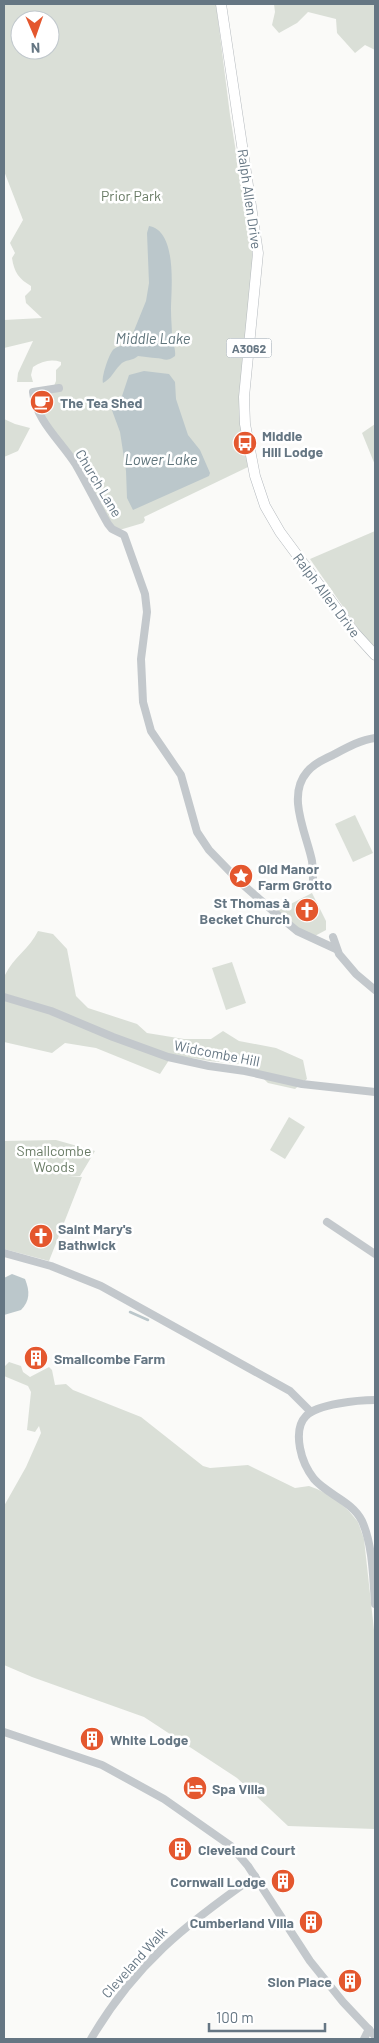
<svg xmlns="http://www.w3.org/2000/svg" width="379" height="2043" font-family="Barlow,sans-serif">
<rect width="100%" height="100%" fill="#fafaf8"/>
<!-- green -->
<g fill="#dadfd7" fill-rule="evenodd">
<path d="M4 4H216L230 115 254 264 239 411 248 467 144 517 145 520 143 523 116 531 42 418 35 395 51 393 56 381V370L61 365V362C51 359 42 361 33 367L31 375 33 382H17L18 373 33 341 4 348V320L42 318 26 303 25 296 31 290V286C19 279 14 272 12 258L15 253 10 243 23 220 4 171ZM20 20H50V50H20Z"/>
<path d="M274 4H375V50L365 45 355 53 337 33 336 19 308 12 297 23 279 33 272 25 275 12Z"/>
<path d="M4 419 15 424 30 428 18 451 4 457Z"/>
<path d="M375 424V465L362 433Z"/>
<path d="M375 531V647L364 637 310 559Z"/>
<path d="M355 815 373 853 353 862 335 824Z"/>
<path d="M312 893 326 921V930L313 937 300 929 277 911Z"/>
<path d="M38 931 53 934 67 949 76 996 88 1008 137 1024 147 1033 184 1039H211L223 1031 239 1041 276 1048 303 1060 307 1079 295 1089 268 1083 249 1065 209 1061 192 1058 171 1057 160 1074 96 1048 65 1043 52 1053 4 1042C4 1029 0 984 5 975 13 958 30 948 38 931Z"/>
<path d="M232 962 246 1003 226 1010 212 968Z"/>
<path d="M289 1117 305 1127 285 1159 270 1150Z"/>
<path d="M56 1140 95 1151 80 1176H68L82 1177 49 1261 4 1249V1141Z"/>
<path d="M9 1362 21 1366 23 1372 30 1377 49 1367 52 1370 55 1385 66 1384 73 1390 141 1417 203 1466 210 1468 248 1465 295 1488 309 1486 317 1489 333 1497 349 1511 358 1522 364 1539 375 1639V1829L288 1826 237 1778 144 1717 32 1677 4 1665V1506L26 1467 41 1433 39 1426 35 1432 27 1430 31 1392 28 1386 4 1376V1367Z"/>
</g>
<!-- water -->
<g fill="#bbc7cb">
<path d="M149 226C178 231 171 290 171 310 171 319 172 328 172 337 173 344 176 349 175 356 166 363 164 358 155 358 148 357 144 357 138 356 133 361 125 359 120 365 114 371 111 379 103 383 101 378 109 353 114 349 118 346 124 345 129 343L146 301 149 283 147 233Z"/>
<path d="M144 371 169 374 175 382 176 399 188 435 200 450 210 473 209 476 133 510 127 498 126 471 120 432 110 405 122 396 129 375Z"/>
<path d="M12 1274 25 1279C30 1291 30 1301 21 1310L4 1315V1278Z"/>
</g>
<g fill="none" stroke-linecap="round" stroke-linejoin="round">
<!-- stream -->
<path stroke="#bbc7cb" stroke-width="2.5" d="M130 1312 148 1320"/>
<!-- major casing -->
<g stroke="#b5babe" stroke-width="11">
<path id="major" d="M221 4 258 253 244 397 245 424 255 476 265 506 280 532 354 632 375 655"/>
</g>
<!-- minor -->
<g stroke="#c3c8cc" stroke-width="8">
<path d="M59 388 33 392C36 421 61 441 76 465 87 484 97 505 108 524L112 529 124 535 145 594 147 612 141 659 143 702 151 731 181 775 197 832 209 850 241 883 273 911 297 931 336 949"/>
<path d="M313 884C313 876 313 868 312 861 307 835 286 796 307 772 313 764 324 759 333 755 346 748 360 740 375 738"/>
<path d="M333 937 339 954 356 974 375 990"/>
<path d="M4 997 51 1011 113 1037 168 1057 209 1066 245 1071 302 1084 375 1092"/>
<path d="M327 1222 375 1254"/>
<path d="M4 1253 51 1266 101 1286 290 1391 311 1412"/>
<path d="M375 1400C359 1400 317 1404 306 1416 298 1424 298 1437 300 1448 302 1459 307 1470 314 1479 328 1495 352 1501 362 1521 373 1546 373 1577 375 1604"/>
<path d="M4 1732 102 1765 164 1799 231 1846 248 1866 310 1961 343 2002 375 2036"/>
<path d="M91 2039C135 1964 185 1925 255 1876"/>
<path d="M364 2039 369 2029"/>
</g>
<!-- major -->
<use href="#major" stroke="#fff" stroke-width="10"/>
</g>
<!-- icons -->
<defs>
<g id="cafe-disc" transform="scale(1.25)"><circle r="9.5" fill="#e4572e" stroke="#fff"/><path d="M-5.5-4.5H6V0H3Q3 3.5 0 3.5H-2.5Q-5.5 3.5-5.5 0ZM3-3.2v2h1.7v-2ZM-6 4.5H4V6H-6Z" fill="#fff"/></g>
<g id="bus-disc" transform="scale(1.25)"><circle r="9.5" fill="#e4572e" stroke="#fff"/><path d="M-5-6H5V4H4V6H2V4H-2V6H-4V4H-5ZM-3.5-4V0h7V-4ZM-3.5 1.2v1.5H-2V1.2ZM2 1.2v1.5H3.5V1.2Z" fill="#fff"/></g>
<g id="sight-disc" transform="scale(1.25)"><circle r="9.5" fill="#e4572e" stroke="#fff"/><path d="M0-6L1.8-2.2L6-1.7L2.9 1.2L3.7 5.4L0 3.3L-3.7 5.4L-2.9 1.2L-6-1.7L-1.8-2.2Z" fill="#fff"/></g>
<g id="church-disc" transform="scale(1.25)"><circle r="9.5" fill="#e4572e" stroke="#fff"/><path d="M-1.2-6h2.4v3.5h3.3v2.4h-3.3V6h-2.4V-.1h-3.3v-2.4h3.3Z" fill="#fff"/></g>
<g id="building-disc" transform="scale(1.25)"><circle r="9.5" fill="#e4572e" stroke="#fff"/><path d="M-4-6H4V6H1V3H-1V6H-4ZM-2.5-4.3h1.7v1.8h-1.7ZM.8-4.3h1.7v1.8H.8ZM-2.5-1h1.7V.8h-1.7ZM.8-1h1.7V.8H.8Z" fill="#fff"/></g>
<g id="hotel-disc" transform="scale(1.25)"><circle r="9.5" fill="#e4572e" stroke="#fff"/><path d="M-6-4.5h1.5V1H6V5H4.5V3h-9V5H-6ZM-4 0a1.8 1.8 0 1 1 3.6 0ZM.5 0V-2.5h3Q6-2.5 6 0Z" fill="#fff"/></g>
</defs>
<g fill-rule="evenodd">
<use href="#cafe-disc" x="42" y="402"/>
<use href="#bus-disc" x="245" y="443"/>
<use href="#sight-disc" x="241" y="876"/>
<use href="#church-disc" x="307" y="910"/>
<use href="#church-disc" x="41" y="1236"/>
<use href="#building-disc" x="36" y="1358"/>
<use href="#building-disc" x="92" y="1739"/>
<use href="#hotel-disc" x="195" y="1788"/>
<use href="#building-disc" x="180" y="1849"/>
<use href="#building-disc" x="283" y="1881"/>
<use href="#building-disc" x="311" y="1922"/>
<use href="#building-disc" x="350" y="1981"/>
</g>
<g text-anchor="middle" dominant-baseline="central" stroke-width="5" stroke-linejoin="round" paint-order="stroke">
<!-- shield labels -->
<rect fill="#fff" stroke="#939fa8" stroke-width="1" x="226.5" y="338.5" width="45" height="19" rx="4"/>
<g font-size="12" font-weight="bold" fill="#657683">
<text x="249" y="348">A3062</text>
</g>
<!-- park labels -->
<g font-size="14" fill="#687a64" stroke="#fff">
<text x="131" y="195">Prior Park</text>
<text x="54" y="1150">Smallcombe<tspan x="54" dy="16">Woods</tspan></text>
</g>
<!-- street labels -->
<g font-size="14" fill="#657683" stroke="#fff">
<text transform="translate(250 199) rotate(82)">Ralph Allen Drive</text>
<text transform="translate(99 483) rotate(59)">Church Lane</text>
<text transform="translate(327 595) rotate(53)">Ralph Allen Drive</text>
<text transform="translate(217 1053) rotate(11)">Widcombe Hill</text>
<text transform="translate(134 1962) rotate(-48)">Cleveland Walk</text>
</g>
<!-- poi labels -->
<g font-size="14" font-weight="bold" fill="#657683" stroke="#fff" text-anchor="start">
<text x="60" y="402">The Tea Shed</text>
<text x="262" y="435">Middle<tspan x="262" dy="16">Hill Lodge</tspan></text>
<text x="258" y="868">Old Manor<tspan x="258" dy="16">Farm Grotto</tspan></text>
<text x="290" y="902" text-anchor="end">St Thomas à<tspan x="290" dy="16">Becket Church</tspan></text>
<text x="58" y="1228">Saint Mary's<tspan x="58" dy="16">Bathwick</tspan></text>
<text x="54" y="1358">Smallcombe Farm</text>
<text x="110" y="1739">White Lodge</text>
<text x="212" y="1788">Spa Villa</text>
<text x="198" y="1849">Cleveland Court</text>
<text x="266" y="1881" text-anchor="end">Cornwall Lodge</text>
<text x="294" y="1922" text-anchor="end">Cumberland Villa</text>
<text x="332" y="1981" text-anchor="end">Sion Place</text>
</g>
<!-- water labels -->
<g font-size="15" font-style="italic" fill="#60757c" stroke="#fff">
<text x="153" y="338">Middle Lake</text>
<text x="161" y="459">Lower Lake</text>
</g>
</g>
<!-- border -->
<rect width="379" height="2043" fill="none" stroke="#657683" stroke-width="10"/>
<!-- north arrow -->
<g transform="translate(35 35) rotate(178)"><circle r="24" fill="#ffffff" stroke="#c1c8cd"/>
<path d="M0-4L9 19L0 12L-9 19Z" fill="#e4572e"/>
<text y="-8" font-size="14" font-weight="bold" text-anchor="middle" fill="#657683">N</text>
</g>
<!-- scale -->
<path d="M209 2023v8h116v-8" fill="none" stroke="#657683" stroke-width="2.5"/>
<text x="216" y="2023" font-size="15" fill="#657683" stroke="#ffffff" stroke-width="4" paint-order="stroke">100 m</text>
</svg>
